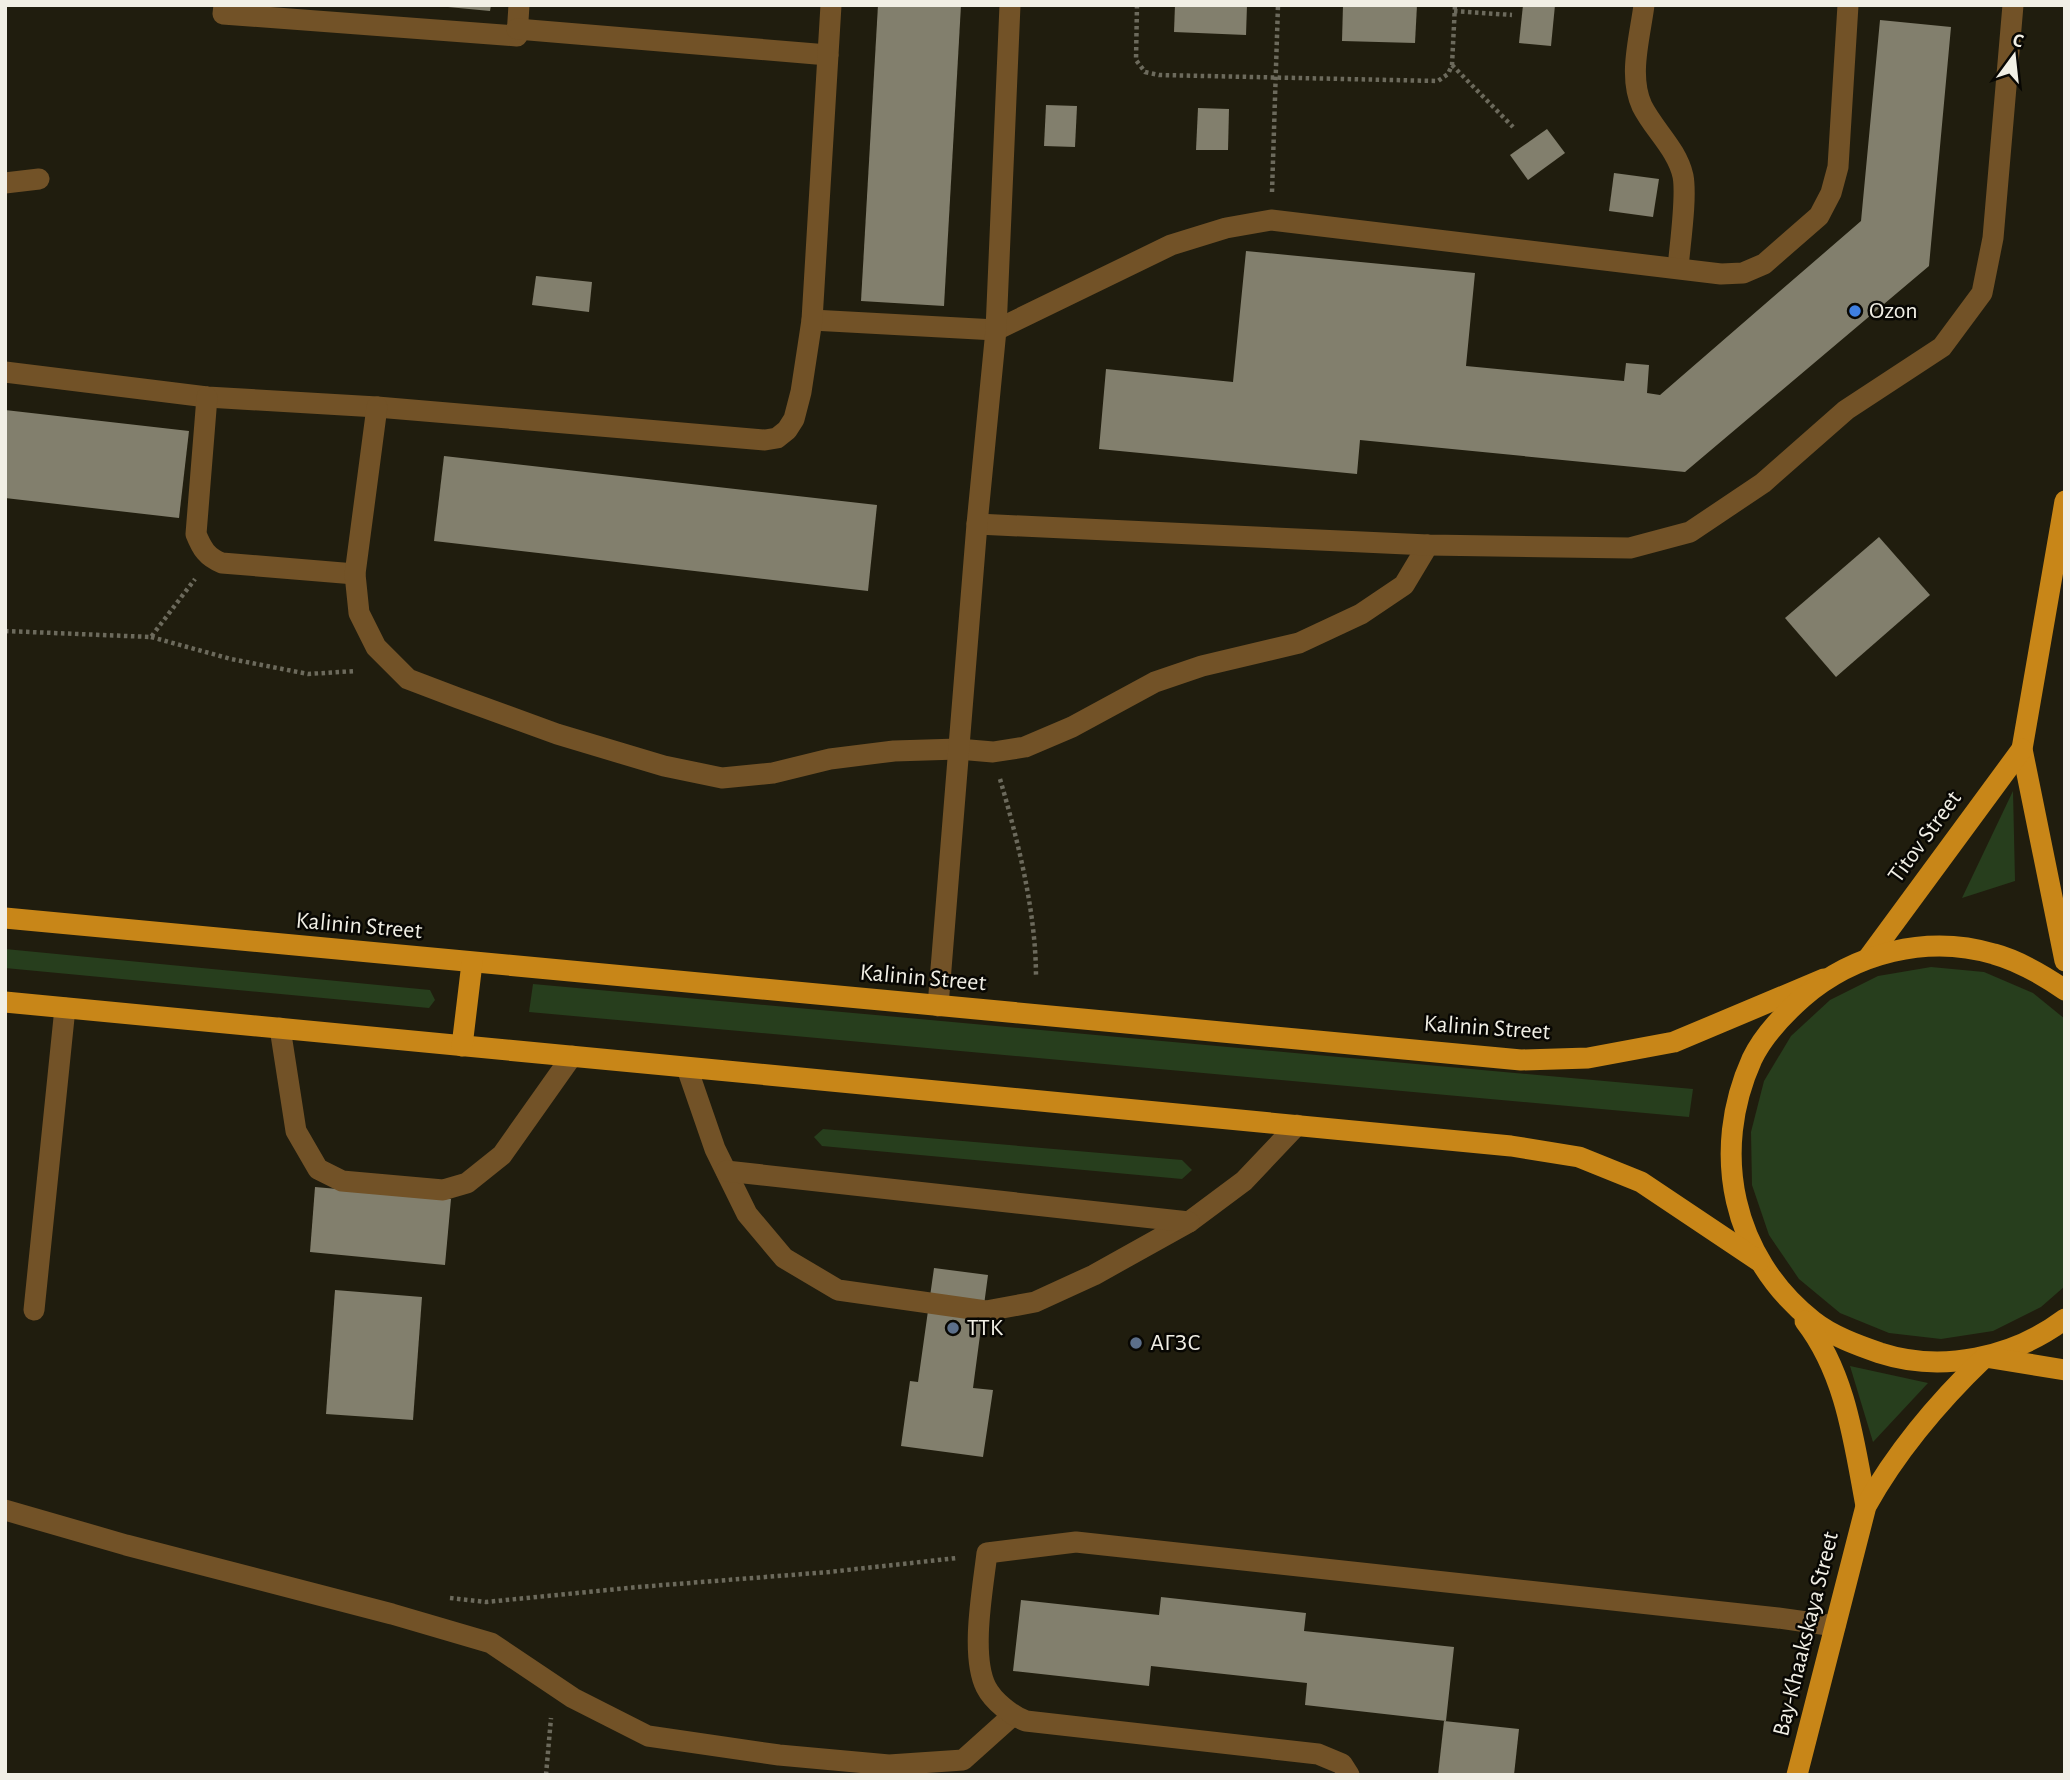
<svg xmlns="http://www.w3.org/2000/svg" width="2070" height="1780" font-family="'Alegreya Sans',sans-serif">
<rect width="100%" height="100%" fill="#201d0e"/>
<!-- green -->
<g fill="#273e1d">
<path d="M2013 791 2015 881 1962 898Z"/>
<path d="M5 949 430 990 435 1000 429 1008 5 968Z"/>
<path d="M1931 967 1984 972 2033 993 2065 1019V1286L2041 1307 1993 1331 1941 1339 1889 1333 1840 1313 1799 1279 1769 1235 1752 1185 1751 1132 1764 1081 1791 1036 1830 1000 1878 976Z"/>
<path d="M533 984 1693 1089 1689 1117 529 1012Z"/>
<path d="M823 1129 1182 1160 1192 1170 1182 1179 822 1146 814 1137Z"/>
<path d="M1850 1366 1928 1383 1873 1442Z"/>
</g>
<!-- building -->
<g fill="#827f6d">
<path d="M448 5H491L490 11 448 7Z"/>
<path d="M878 5H961L944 306 861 301Z"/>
<path d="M1175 5H1247L1246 35 1174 32Z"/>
<path d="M1343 5H1417L1415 43 1342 41Z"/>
<path d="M1523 5H1555L1551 46 1519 43Z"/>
<path d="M1880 20 1951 27 1929 266 1685 472 1360 440 1357 474 1099 449 1106 369 1233 382 1246 251 1475 273 1466 366 1624 381 1626 363 1649 365 1647 393 1660 395 1861 221Z"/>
<path d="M1046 105 1077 106 1075 147 1044 146Z"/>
<path d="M1198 108 1229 109 1228 150H1196Z"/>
<path d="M1547 129 1565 153 1528 180 1510 155Z"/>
<path d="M1614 173 1659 179 1653 217 1609 211Z"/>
<path d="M536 276 592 282 589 312 532 305Z"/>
<path d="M5 410 189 431 179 518 5 498Z"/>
<path d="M444 456 877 505 868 591 434 541Z"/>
<path d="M1879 537 1930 595 1836 677 1785 618Z"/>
<path d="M315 1187 451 1199 445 1265 310 1252Z"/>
<path d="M934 1268 988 1275 973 1388 993 1390 983 1457 901 1446 910 1381 918 1382Z"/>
<path d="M335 1290 422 1297 413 1420 326 1414Z"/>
<path d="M1161 1597 1306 1613 1304 1631 1454 1647 1446 1721 1305 1705 1307 1683 1151 1666 1149 1686 1013 1671 1021 1600 1159 1615Z"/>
<path d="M1444 1721 1519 1729 1514 1775H1438Z"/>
</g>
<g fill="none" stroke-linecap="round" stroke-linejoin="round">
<!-- path -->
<g stroke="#6c6a5c" stroke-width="4.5" stroke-dasharray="3.5 3.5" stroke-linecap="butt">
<path d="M1137 5 1136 60 1145 72 1159 75 1438 81 1448 74 1452 65 1455 5"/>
<path d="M1454 11 1512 15"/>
<path d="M1452 65 1513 127"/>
<path d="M1272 192 1278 5"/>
<path d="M5 631 151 637 195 579"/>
<path d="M151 637 231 659 308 674 356 671"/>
<path d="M1000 779C1018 841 1036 912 1036 977"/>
<path d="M450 1598 486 1602 638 1587 829 1572 957 1558"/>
<path d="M546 1775 551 1718"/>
</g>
<!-- minor -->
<g stroke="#725227" stroke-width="21">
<path d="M224 5 223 14 517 36 519 5"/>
<path d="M1644 5C1640 37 1628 76 1642 106 1654 130 1677 149 1683 176 1687 197 1680 244 1678 268"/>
<path d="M517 29 828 55"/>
<path d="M5 183 39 179"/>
<path d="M812 320 996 330 1171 245 1226 228 1271 220 1721 274 1743 273 1764 264 1819 216 1831 193 1838 167 1848 5"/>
<path d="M5 372 207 397 377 407 765 440 777 438 787 430 794 419 801 392 812 320 831 5"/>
<path d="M207 397 196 534C202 549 207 557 222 563L355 574"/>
<path d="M377 407 355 574 359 613 376 647 408 679 458 698 557 734 664 766 722 778 773 773 830 759 894 751 958 749 993 752 1025 747 1072 727 1155 682 1202 666 1299 643 1361 614 1404 585 1428 545"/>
<path d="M977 524 1428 545 1630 548 1690 532 1763 483 1846 410 1942 347 1982 293 1993 238 2013 5"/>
<path d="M938 1006 977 524 996 330 1010 5"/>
<path d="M280 1028 296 1131 318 1169 342 1181 443 1190 467 1183 502 1155 572 1056"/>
<path d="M687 1068 715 1149 747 1214 784 1258 838 1290 986 1311 1035 1302 1094 1275 1189 1222 1244 1181 1297 1125"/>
<path d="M726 1171 1189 1222"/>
<path d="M34 1310 65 1008"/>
<path d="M5 1510 126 1545 392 1614 491 1643 573 1698 648 1736 779 1755 889 1765 963 1760 1012 1716"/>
<path d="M1349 1775 1342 1764 1318 1754 1026 1721C1012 1716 993 1701 986 1687 970 1655 983 1588 987 1553L1076 1542 1778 1618 1835 1626"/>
</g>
<!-- major -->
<g stroke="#c88618" stroke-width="21">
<path d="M2065 501 2022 749 2065 961"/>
<path d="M5 918 1521 1060 1588 1058 1674 1042 1824 979"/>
<path d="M1869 957 2022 749"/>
<path d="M2065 990C2043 975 2020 961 1994 954 1927 934 1854 953 1802 998 1783 1015 1763 1036 1752 1059 1710 1152 1732 1257 1813 1321 1832 1336 1857 1345 1880 1353 1942 1373 2013 1358 2065 1319"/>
<path d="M5 1002 1511 1146 1579 1157 1641 1182 1759 1261"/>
<path d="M462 1046 472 963"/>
<path d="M1805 1321C1846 1374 1854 1442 1866 1506"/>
<path d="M1797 1775 1866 1506C1898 1449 1938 1402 1985 1357L2065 1370"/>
</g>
</g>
<!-- markers -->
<circle fill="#3f7fe0" stroke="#080703" stroke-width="2.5" cx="1855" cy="311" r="7"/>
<g fill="#5c6f8a" stroke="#080703" stroke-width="2.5">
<circle cx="953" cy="1328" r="7"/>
<circle cx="1136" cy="1343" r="7"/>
</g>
<g text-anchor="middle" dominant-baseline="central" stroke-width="5" stroke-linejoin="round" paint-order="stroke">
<!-- poi labels -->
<g font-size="24" fill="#f1efe5" stroke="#080703" text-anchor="start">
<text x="1869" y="311">Ozon</text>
<text x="967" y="1328">ТТК</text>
<text x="1150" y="1343">АГЗС</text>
</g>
<!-- street labels -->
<g font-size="24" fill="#f1efe5" stroke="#080703">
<text transform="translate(1925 837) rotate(-54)">Titov Street</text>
<text transform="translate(359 926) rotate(5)">Kalinin Street</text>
<text transform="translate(923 978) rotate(5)">Kalinin Street</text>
<text transform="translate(1487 1028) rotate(4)">Kalinin Street</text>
<text transform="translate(1806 1634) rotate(-76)">Bay-Khaakskaya Street</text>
</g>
</g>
<!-- border -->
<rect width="2070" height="1780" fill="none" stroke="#f1efe5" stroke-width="14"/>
<!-- north arrow -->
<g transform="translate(2014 56) rotate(15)" stroke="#080703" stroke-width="5" paint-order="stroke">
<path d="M0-5L12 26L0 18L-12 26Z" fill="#f1efe5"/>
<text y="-10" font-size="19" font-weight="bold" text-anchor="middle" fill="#f1efe5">С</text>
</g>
</svg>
